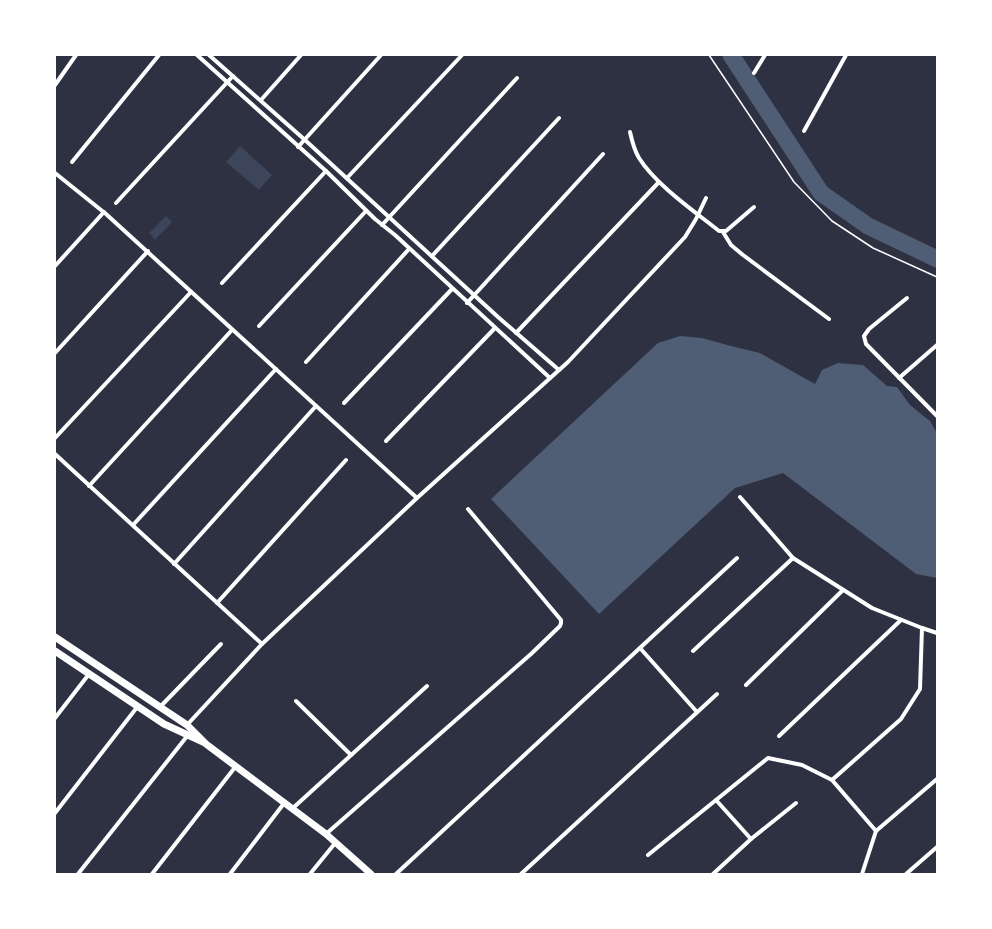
<svg xmlns="http://www.w3.org/2000/svg" width="992" height="929" font-family="'PT Sans Narrow',sans-serif">
<rect width="100%" height="100%" fill="#2d3142"/>
<!-- green -->
<g fill="#3c4559">
<path d="M240 146 272 175 259 190 226 162Z"/>
<path d="M166 216 172 222 155 240 149 233Z"/>
</g>
<!-- water -->
<path fill="#4f5d75" d="M680 336 702 338 731 346 760 353 815 384 822 370 838 363 863 365 887 386 897 387 910 405 930 421 937 433V578L916 574 783 473 735 488 599 614 491 499 658 343Z"/>
<g fill="none" stroke-linecap="round" stroke-linejoin="round">
<!-- river -->
<path stroke="#4f5d75" stroke-width="17" d="M731 55 821 193 868 226 937 259"/>
<!-- path -->
<path stroke="#fff" stroke-width="1.5" d="M709 55 794 182 832 221 873 248 937 277"/>
<!-- minor -->
<g stroke="#fff" stroke-width="4">
<path d="M197 55 326 171 375 219 395 235 550 378"/>
<path d="M209 55 305 140 498 317 559 370"/>
<path d="M754 73 765 55"/>
<path d="M55 85 76 55"/>
<path d="M261 100 301 55"/>
<path d="M804 131 846 55"/>
<path d="M630 132C632 141 634 150 639 158 656 185 694 211 719 231H726L754 207"/>
<path d="M298 147 381 55"/>
<path d="M72 162 159 55"/>
<path d="M55 173 106 214 417 498"/>
<path d="M347 178 462 55"/>
<path d="M116 203 233 76"/>
<path d="M382 225 517 78"/>
<path d="M723 232 731 245 743 255 829 319"/>
<path d="M432 256 559 118"/>
<path d="M55 266 104 212"/>
<path d="M222 283 326 171"/>
<path d="M907 298 869 329 864 336 866 344 937 416"/>
<path d="M467 303 603 154"/>
<path d="M259 326 366 211"/>
<path d="M516 333 659 182"/>
<path d="M55 353 148 251"/>
<path d="M306 362 409 249"/>
<path d="M899 378 937 345"/>
<path d="M344 403 452 289"/>
<path d="M55 438 191 292"/>
<path d="M386 441 495 328"/>
<path d="M55 454 262 644"/>
<path d="M89 486 232 330"/>
<path d="M740 497 793 558 872 608 922 628 937 633"/>
<path d="M133 525 276 369"/>
<path d="M174 564 316 406"/>
<path d="M217 603 346 460"/>
<path d="M640 648 697 712"/>
<path d="M693 651 793 558"/>
<path d="M746 685 843 590"/>
<path d="M296 701 351 755"/>
<path d="M160 707 221 644"/>
<path d="M55 718 89 674"/>
<path d="M187 725 262 644 417 498 568 362 685 237 696 219 706 198"/>
<path d="M779 736 901 620"/>
<path d="M832 780 901 719 920 689 922 628"/>
<path d="M716 800 751 839"/>
<path d="M293 808 427 686"/>
<path d="M55 813 138 706"/>
<path d="M326 834 531 654 560 626 561 623V620L468 509"/>
<path d="M648 855 768 758 802 765 832 780 876 831"/>
<path d="M78 874 188 735"/>
<path d="M152 874 236 766"/>
<path d="M230 874 285 802"/>
<path d="M310 874 336 842"/>
<path d="M396 874 737 558"/>
<path d="M521 874 717 694"/>
<path d="M713 874 751 839 796 803"/>
<path d="M862 874 876 831 937 779"/>
<path d="M906 874 937 847"/>
</g>
<!-- tertiary -->
<g stroke="#fff" stroke-width="7">
<path d="M55 637 187 725 206 744 326 834 371 874"/>
<path d="M55 651 164 724 203 742"/>
</g>
</g>
<!-- border -->
<rect width="992" height="929" fill="none" stroke="#ffffff" stroke-width="112"/>
</svg>
